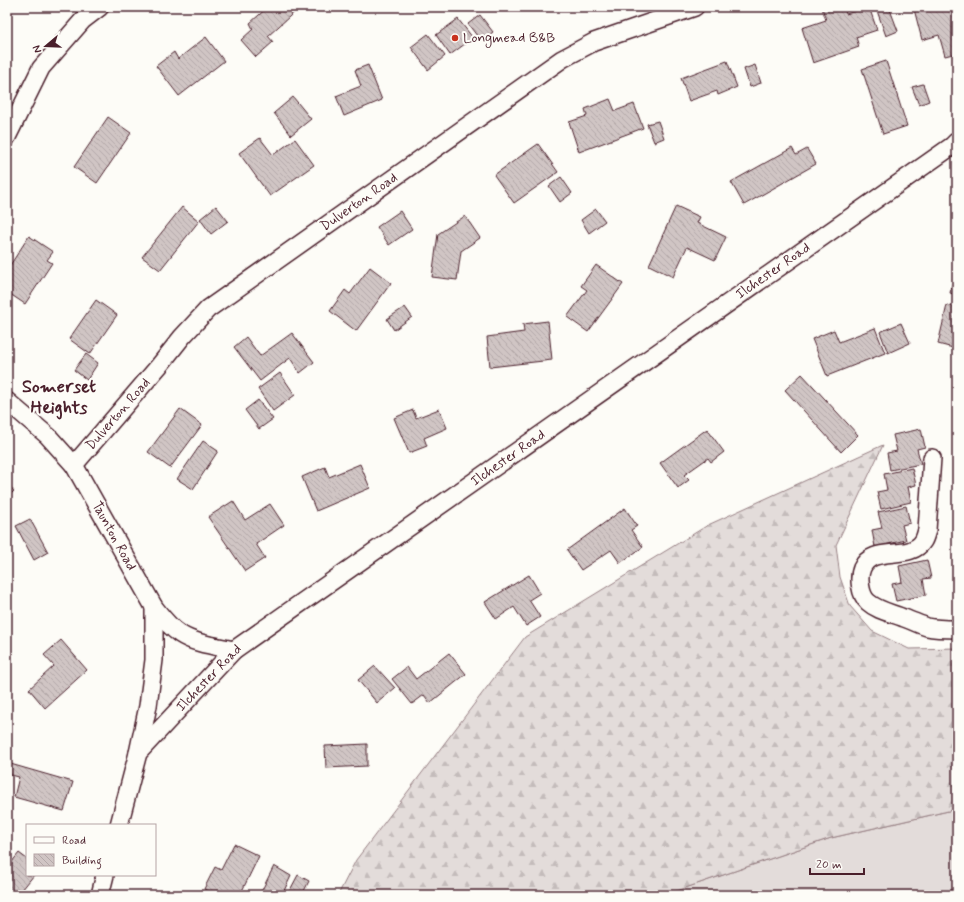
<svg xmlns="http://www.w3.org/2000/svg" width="964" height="902" font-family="Mynerve,sans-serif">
<defs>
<pattern id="forest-firs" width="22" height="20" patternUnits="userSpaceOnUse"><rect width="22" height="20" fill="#e3dcda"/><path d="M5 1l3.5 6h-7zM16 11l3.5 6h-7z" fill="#c4bcbb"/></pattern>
<pattern id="building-back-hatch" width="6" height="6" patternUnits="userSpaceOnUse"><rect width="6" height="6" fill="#d0c5c4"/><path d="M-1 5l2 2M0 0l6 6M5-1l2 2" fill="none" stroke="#b4a9a9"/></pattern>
</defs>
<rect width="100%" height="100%" fill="#fdfcf7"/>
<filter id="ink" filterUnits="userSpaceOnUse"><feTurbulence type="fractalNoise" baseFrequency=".025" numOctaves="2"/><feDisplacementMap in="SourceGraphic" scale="8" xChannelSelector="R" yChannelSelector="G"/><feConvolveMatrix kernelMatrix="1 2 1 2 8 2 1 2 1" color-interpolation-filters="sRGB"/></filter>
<g filter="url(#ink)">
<!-- grass -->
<path fill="#e3dcda" stroke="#967e82" d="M957 809V895H665L831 838Z"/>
<!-- forest -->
<path fill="url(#forest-firs)" stroke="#967e82" d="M883 445 836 545 840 577 850 606 872 631 909 649 957 648V809L831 838 665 895H338L356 860 525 637 708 525Z"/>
<!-- building -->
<g fill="url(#building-back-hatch)" stroke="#4a1f2b">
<path d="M268 7H300L268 36 273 42 256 57 241 40 253 29 250 23Z"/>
<path d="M824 7H844L846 14 869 7 877 30 856 37 859 47 813 63 802 28 826 20 822 8Z"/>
<path d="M877 7H889L898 31 886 36 876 8Z"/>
<path d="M922 7H957V53L945 56 939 35 922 40 914 9Z"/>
<path d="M480 15 493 32 481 41 468 24Z"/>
<path d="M458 19 473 38 450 55 436 35Z"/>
<path d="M428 34 445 56 428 70 411 47Z"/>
<path d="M206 37 224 61 179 96 156 66 174 52 178 59Z"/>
<path d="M727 61 737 87 718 95 717 91 689 101 681 78Z"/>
<path d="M886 61 907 126 883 134 862 69Z"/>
<path d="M368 65 382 100 344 116 336 96 361 86 355 70Z"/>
<path d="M755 65 761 83 750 87 744 69Z"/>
<path d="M923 84 929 101 919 105 912 87Z"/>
<path d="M293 97 311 119 291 135 274 113Z"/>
<path d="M610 99 615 111 634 104 643 128 579 152 569 122 587 116 585 109Z"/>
<path d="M108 117 131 133 97 183 74 167Z"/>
<path d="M658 121 664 138 654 142 647 124Z"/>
<path d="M260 138 273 155 295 139 314 165 270 196 239 153Z"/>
<path d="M538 144 558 172 514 203 494 175Z"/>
<path d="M792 148 796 155 807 149 816 164 744 205 731 182Z"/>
<path d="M561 177 572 193 560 202 549 186Z"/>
<path d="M216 206 228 221 211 234 200 219Z"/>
<path d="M676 206 700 217 697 223 726 237 715 260 687 247 673 277 649 265Z"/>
<path d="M182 207 199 221 160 270 142 257Z"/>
<path d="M596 209 605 221 589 233 581 220Z"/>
<path d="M400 211 412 229 389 245 377 227Z"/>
<path d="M465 216 480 238 461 251 457 280 432 277 438 234Z"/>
<path d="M29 236 53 252 47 260 52 263 25 304 7 292V270Z"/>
<path d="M596 265 623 284 588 332 567 317 587 290 581 286Z"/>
<path d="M957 265V295L950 293Z"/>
<path d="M370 267 391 283 356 331 330 311 345 290 350 294Z"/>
<path d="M96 300 117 315 90 354 69 339Z"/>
<path d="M947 305 957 308V349L938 344Z"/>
<path d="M405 307 412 317 394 330 387 319Z"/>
<path d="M548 321 552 360 490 367 487 337 524 332 523 324Z"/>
<path d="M901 323 910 343 888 353 880 332Z"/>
<path d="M875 328 885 353 827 376 812 339 834 330 839 342Z"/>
<path d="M292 333 314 362 300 373 290 358 260 381 234 347 246 337 260 356Z"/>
<path d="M86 354 98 363 87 380 74 370Z"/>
<path d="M280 373 295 395 273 411 258 389Z"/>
<path d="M802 374 858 435 841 452 785 390Z"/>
<path d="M258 400 273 419 259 429 245 410Z"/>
<path d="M180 409 202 425 170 468 148 452Z"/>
<path d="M439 409 447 428 424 438 427 446 409 453 394 418 413 410 416 418Z"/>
<path d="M707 429 724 452 711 462 708 458 684 475 689 480 678 488 660 463Z"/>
<path d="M921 429 925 447 917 449 921 464 890 470 887 453 897 451 893 435Z"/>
<path d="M203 441 218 451 193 489 177 479Z"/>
<path d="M360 464 370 488 316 511 302 477 325 467 329 477Z"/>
<path d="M912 468 916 485 908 487 911 502 881 509 877 492 887 490 884 474Z"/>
<path d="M7 483 14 491 7 498Z"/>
<path d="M233 501 245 520 270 504 284 525 256 544 265 558 245 571 208 517Z"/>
<path d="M906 506 910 523 902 525 906 540 875 547 872 530 882 528 878 512Z"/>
<path d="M625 508 637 526 631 530 643 547 620 563 611 550 581 570 567 550Z"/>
<path d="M30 519 48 552 34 560 16 526Z"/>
<path d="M927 560 931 578 923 579 926 595 896 601 892 584 902 582 899 566Z"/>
<path d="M529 575 540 593 529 600 540 617 526 626 514 607 496 619 485 602Z"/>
<path d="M61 640 87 670 45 708 29 689 54 666 44 655Z"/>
<path d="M449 653 466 674 430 703 424 695 412 704 392 679 407 667 416 679Z"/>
<path d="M375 666 395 688 377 703 358 680Z"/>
<path d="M367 744V766L326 768 325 746Z"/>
<path d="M7 763 73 782 64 811 14 797 19 777 7 774Z"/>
<path d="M234 844 259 856 240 895H214V894L204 889 215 867 221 870Z"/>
<path d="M19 853 27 859V875H34L18 895H7V868Z"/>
<path d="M274 866 291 876 282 895H266L261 892Z"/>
<path d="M298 875 309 881 302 895H296L289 892Z"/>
</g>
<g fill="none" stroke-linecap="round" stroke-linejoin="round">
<!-- street casing -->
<g stroke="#4a1f2b" stroke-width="20">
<g id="street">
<path d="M7 137 41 68 83 20 100 7"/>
<path d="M7 401 48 436 74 465 154 607C161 616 169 627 180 634 195 644 216 646 234 650"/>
<path d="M932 458 927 530C926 533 925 538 923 541 910 562 872 544 862 568 858 577 860 595 868 602 878 611 892 613 904 618 912 621 919 624 927 627 936 629 947 629 957 629"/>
<path d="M74 465 159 366 182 337 208 309 562 59 594 42 695 7"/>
<path d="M138 753 148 706 154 660V607"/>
<path d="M119 825 138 753 234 650 952 146 957 141"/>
<path d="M100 895 105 875"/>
</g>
</g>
<!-- street -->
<use href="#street" stroke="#fdfcf7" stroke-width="17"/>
</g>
</g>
<!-- markers -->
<circle fill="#c8321e" stroke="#fdfcf7" stroke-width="1.5" cx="455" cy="38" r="4"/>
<g text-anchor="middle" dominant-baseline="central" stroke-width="4" stroke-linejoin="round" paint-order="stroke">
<!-- poi labels -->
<g font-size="14" fill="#4a1f2b" stroke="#fdfcf7" text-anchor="start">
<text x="463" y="38">Longmead B&amp;B</text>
</g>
<!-- street labels -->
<g font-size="14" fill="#4a1f2b" stroke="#fdfcf7">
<text transform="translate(359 202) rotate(-35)">Dulverton Road</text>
<text transform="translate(773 271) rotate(-35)">Ilchester Road</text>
<text transform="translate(118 414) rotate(-49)">Dulverton Road</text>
<text transform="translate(508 458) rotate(-35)">Ilchester Road</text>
<text transform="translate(114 536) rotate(61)">Taunton Road</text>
<text transform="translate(209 678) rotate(-46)">Ilchester Road</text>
</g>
<!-- district labels -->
<g font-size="18" font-weight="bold" fill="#4a1f2b" stroke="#fdfcf7">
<text x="59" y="387">Somerset<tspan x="59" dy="21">Heights</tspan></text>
</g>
</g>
<!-- margin -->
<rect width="964" height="902" fill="none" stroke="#fdfcf7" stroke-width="24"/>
<rect x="12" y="12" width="940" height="878" fill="none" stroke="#4a1f2b" stroke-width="1.5" filter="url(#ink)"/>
<!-- legend -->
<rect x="26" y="824" width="130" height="52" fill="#fdfcf7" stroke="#b5a4a5"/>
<rect x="34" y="837" width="20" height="6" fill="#fdfcf7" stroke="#b5a4a5"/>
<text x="62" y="844" font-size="12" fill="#4a1f2b">Road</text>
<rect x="34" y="854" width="20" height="12" fill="url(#building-back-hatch)" stroke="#b5a4a5"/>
<text x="62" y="864" font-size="12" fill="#4a1f2b">Building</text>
<!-- north arrow -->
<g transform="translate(46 46) rotate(251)" stroke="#fdfcf7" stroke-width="3" paint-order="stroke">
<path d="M0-3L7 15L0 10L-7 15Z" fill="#4a1f2b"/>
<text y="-6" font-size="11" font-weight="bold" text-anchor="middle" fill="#4a1f2b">N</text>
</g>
<!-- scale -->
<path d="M810 868v6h54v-6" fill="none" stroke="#4a1f2b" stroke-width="2"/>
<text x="816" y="868" font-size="12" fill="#4a1f2b" stroke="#fdfcf7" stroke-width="3" paint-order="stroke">20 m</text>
</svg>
